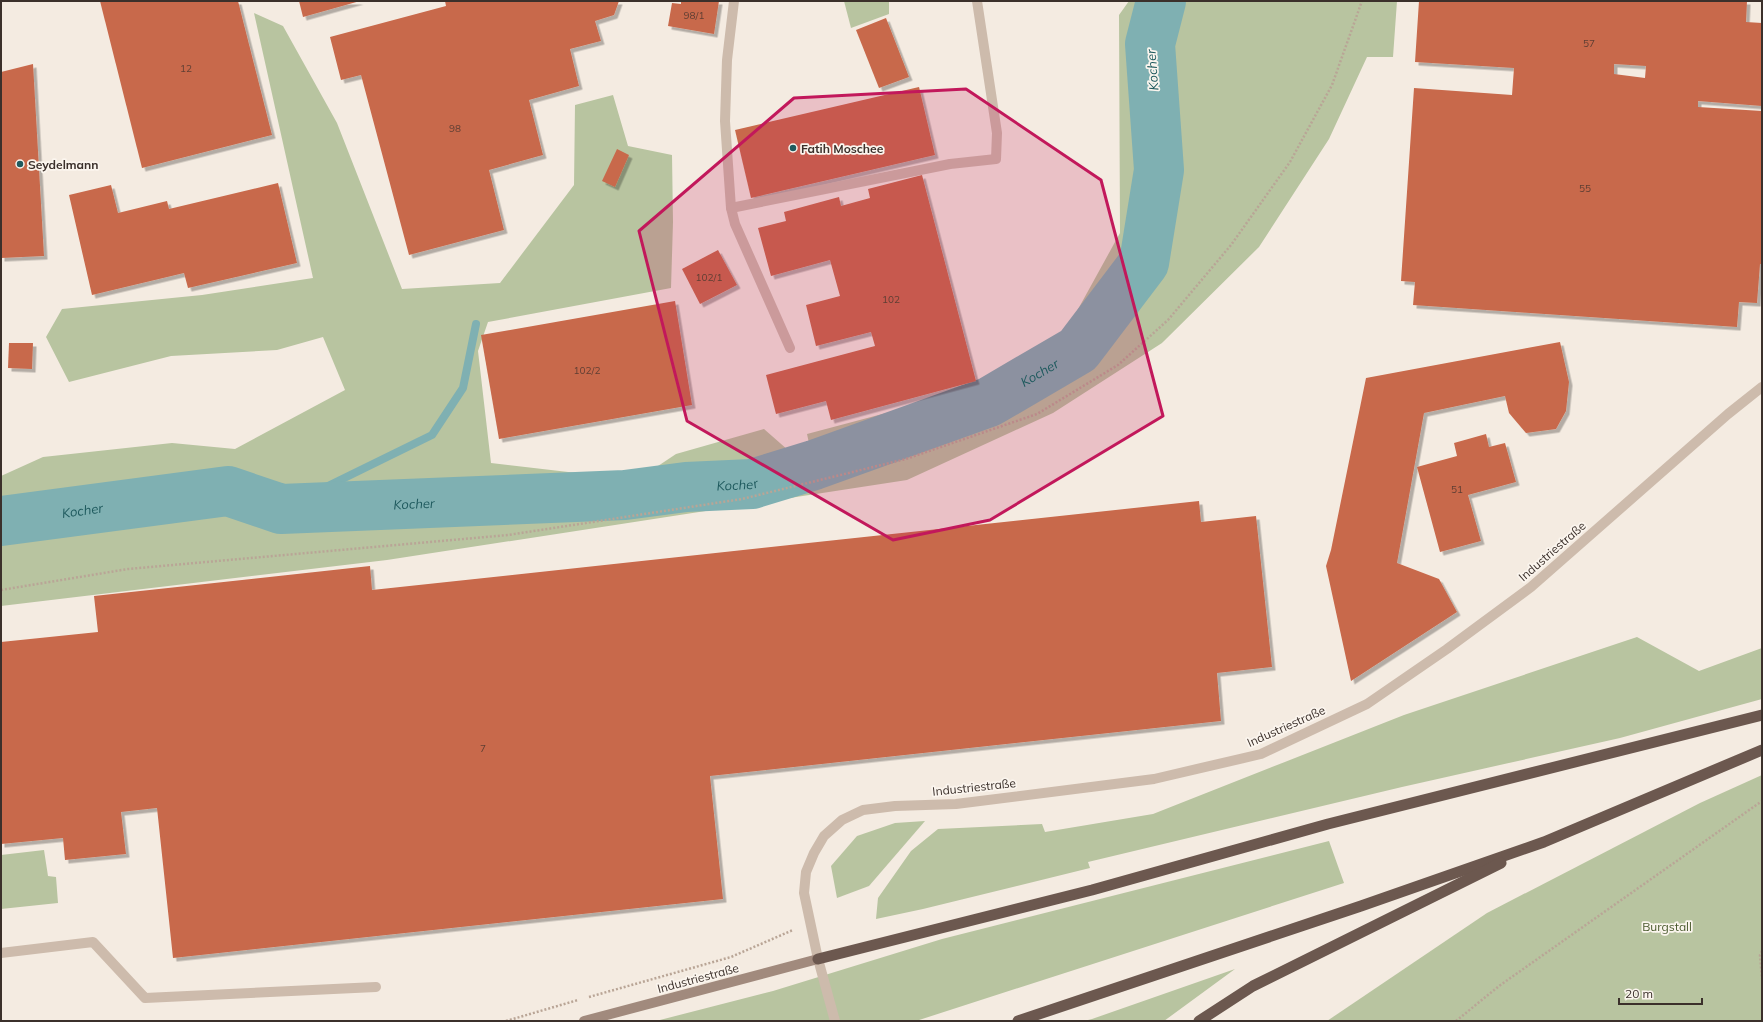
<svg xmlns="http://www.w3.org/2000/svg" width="1763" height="1022" font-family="Mulish,sans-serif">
<defs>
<filter id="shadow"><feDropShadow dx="3.5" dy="3.5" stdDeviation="0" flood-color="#0004"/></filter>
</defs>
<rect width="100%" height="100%" fill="#f4ebe1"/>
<!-- green -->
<g fill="#b8c4a0">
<path d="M844 1H889V14L851 28Z"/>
<path d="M1129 1H1397L1393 57H1367L1329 139 1259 247 1162 343 1053 413 907 480 387 560 1 606V476L43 457 172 443 235 449 345 390 323 337 277 350 171 356 69 382 46 337 62 309 202 295 313 278 254 13 283 26 337 123 402 289 500 283 574 185 575 105 613 95 628 146 672 155 673 222 671 288 488 322 478 351 491 463 637 480 676 454 764 429 813 472 815 471 807 434 1044 371 1120 233 1119 15Z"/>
<path d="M1637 637 1699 671 1762 648V699L1620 738 1402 787 1088 862 1090 868 923 909 876 919 878 898 911 851 938 829 1042 824 1045 832 1153 814 1404 715Z"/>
<path d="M1762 775V1021H1327L1487 913 1700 803Z"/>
<path d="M925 821 869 886 837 898 831 866 857 836 895 823Z"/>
<path d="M1329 841 1344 883 916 1021H656L773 991 942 939Z"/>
<path d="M44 850 48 876 56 877 58 903 1 909V855Z"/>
<path d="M1235 969 1164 1021H1084L1092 1019Z"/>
</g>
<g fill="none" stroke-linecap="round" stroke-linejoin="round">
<!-- stream -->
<path stroke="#7fb0b2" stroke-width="8" d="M281 509 432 435 463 388 476 324"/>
<!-- river -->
<path stroke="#7fb0b2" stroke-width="50" id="s1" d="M1 521 228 491 281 509 625 495 686 487 752 484 814 465 989 402 1078 350 1144 263 1159 170 1150 44 1161 1"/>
</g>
<!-- building -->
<g fill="#c8694b" fill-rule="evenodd" filter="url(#shadow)">
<path d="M100 1H238L272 135 142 168Z"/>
<path d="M299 1H360L303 17Z"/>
<path d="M445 1H619L614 15 595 21 601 41 570 49 579 86 529 100 543 155 489 170 504 230 409 255 361 75 341 80 330 37 446 6Z"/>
<path d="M681 1H719L714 34 668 26 672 3 681 4Z"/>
<path d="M1419 1H1747L1746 22 1762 23V106L1698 101V107L1762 111V264H1760L1757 303 1739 302 1737 327 1413 305 1415 282 1401 281 1414 88 1512 95 1514 68 1415 62ZM1614 64 1646 66 1645 78 1614 74Z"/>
<path d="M886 18 909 77 879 88 856 30Z"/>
<path d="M33 64 44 256 1 258V72Z"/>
<path d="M919 87 935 155 751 198 735 130Z"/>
<path d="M617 149 629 155 615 187 602 181Z"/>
<path d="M922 175 976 381 831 420 826 401 776 414 766 375 875 346 871 332 816 346 806 305 840 296 830 260 771 276 758 228 786 221 784 212 839 197 841 206 870 198 868 189Z"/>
<path d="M278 183 297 263 188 288 184 273 92 295 69 195 111 185 118 213 167 201 169 209Z"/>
<path d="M718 250 737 285 700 304 682 269Z"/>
<path d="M675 301 692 405 499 439 481 335Z"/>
<path d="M1560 342 1569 382 1566 411 1556 429 1526 433 1509 413 1505 396 1424 413 1397 563 1439 579 1457 612 1351 681 1326 566 1331 550 1366 378Z"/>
<path d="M9 343H33L32 369 8 368Z"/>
<path d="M1486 434 1489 447 1505 443 1516 482 1468 495 1481 541 1440 552 1417 467 1457 456 1454 443Z"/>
<path d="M1199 501 1201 522 1256 516 1272 667 1217 673 1221 721 710 776 723 899 173 958 157 808 121 812 126 854 65 860 63 838 1 844V642L98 632 94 596 370 566 372 590Z"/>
</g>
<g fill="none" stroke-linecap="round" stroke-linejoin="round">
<!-- path -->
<g stroke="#b9a596" stroke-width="2.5" stroke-dasharray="2 2" stroke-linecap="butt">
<path d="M1 590 128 569 508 535 742 499 906 459 1037 414 1118 365 1168 320 1231 245 1290 162 1332 85 1362 1"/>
<path d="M1762 951 1760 955 1762 979"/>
<path d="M589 997 731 957 793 930"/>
<path d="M506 1021 578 1000"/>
<path d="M1456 1021 1499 986 1762 801"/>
</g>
<!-- service -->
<g stroke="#cdbbac" stroke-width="10">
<path d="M734 1 727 60 725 121 731 208 735 224 790 348"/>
<path d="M731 208 950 164 996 159 997 133 977 1"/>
<path d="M1 953 93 942 145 998 376 987"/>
</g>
<!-- tertiary -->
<path stroke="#cdbbac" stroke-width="10" d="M835 1021 818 959 804 893 806 872 814 853 824 836 842 820 863 810 895 806 956 804 1154 779 1261 754 1367 704 1447 649 1531 587 1728 414 1762 387"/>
<!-- secondary -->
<path stroke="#a18a7d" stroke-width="10" d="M584 1021 818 959"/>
<!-- trunk -->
<g stroke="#6c584f" stroke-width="11">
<path d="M818 959 1092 890 1328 824 1762 715"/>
<path d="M1018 1021 1361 906 1544 842 1762 750"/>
<path d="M1199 1021 1253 986 1501 863"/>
</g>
</g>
<!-- marked area -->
<path fill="#c2185b" fill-opacity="0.2" stroke="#c2185b" stroke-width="3" stroke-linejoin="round" d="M966 89 1101 180 1163 416 990 520 893 540 687 421 639 231 794 98Z"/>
<!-- markers -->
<g fill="#1f5a5e" stroke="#fbf5ee" stroke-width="1.5">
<circle cx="793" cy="148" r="4"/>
<circle cx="20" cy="164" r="4"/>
</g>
<g text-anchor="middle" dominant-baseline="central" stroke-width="3.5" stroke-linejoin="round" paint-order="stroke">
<!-- number labels -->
<g font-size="10" fill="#5e3e33">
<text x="694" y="15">98/1</text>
<text x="1589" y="43">57</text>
<text x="186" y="68">12</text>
<text x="455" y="128">98</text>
<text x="1585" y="188">55</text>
<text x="709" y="277">102/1</text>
<text x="891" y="299">102</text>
<text x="587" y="370">102/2</text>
<text x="1457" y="489">51</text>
<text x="483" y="748">7</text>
</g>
<!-- poi labels -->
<g font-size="12" font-weight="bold" fill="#3b302b" stroke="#fbf5ee" text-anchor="start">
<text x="801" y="148">Fatih Moschee</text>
<text x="28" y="164">Seydelmann</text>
</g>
<!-- street labels -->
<g font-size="12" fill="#3b302b" stroke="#fbf5ee">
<text transform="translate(1552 551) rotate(-41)">Industriestraße</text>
<text transform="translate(1286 726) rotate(-24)">Industriestraße</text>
<text transform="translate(974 787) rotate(-6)">Industriestraße</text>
<text transform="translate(698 978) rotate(-15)">Industriestraße</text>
</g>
<!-- park labels -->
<g font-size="12" fill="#4a5a2e" stroke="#fbf5ee">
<text x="1667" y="926">Burgstall</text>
</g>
<!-- water labels -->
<g font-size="13" font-style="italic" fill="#1f5a5e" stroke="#fbf5ee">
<text transform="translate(1152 70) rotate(-94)">Kocher</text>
<text stroke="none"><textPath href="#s1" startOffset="1066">Kocher</textPath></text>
<text stroke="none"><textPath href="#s1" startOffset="742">Kocher</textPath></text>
<text stroke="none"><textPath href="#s1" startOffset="418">Kocher</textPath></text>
<text stroke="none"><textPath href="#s1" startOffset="82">Kocher</textPath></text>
</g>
</g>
<!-- border -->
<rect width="1763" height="1022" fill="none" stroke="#3b302b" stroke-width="4"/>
<!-- scale -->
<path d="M1619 998v6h83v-6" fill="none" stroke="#3b302b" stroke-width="2"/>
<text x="1625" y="998" font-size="12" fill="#3b302b" stroke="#fbf5ee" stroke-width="3" paint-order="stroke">20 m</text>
</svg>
